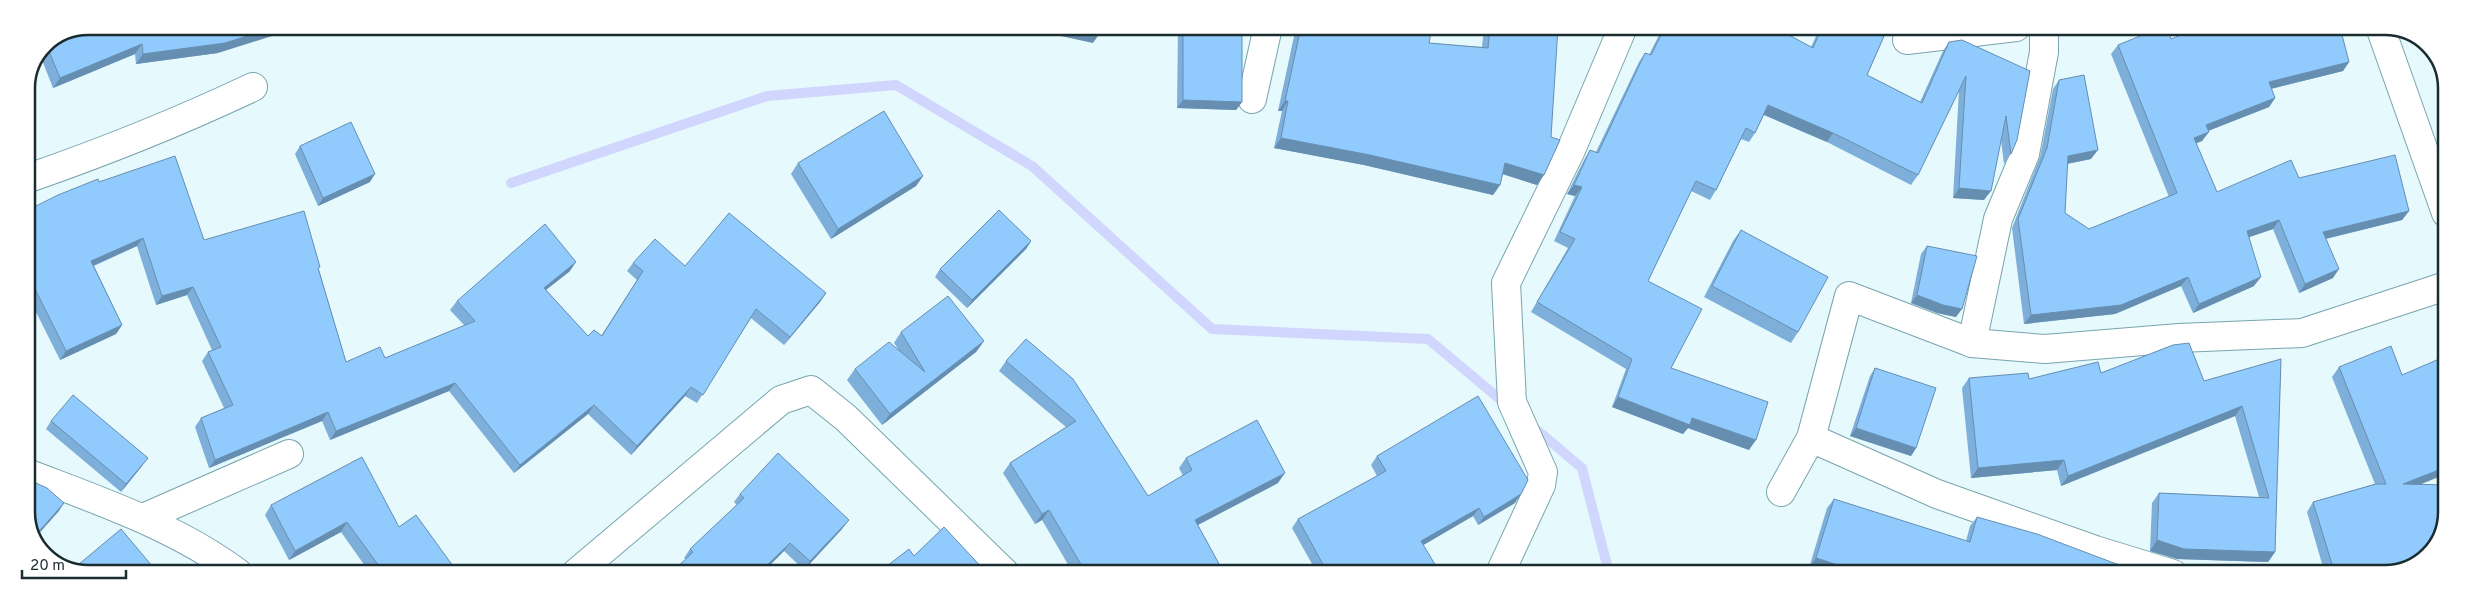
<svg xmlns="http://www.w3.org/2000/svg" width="2473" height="600" font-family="Overpass,sans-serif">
<rect width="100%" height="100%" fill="#e6f9fc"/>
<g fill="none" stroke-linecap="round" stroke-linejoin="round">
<!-- stream -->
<g stroke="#d1d6fe" stroke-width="10">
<path d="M511 183 767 96 896 85 1032 166 1212 329 1428 339 1508 406"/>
<path d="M1531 425 1582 468 1609 573"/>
</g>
<!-- street casing -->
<g stroke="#78a5ae" stroke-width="30">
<g id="street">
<path d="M2380 27 2446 213"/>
<path d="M1907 40 2016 27"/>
<path d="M1252 99 1268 27"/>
<path d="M26 179C104 152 179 122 253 87"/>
<path d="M1972 343 1998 219 2025 154 2044 52V27"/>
<path d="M1811 438 1937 494 2095 550 2173 574"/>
<path d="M27 473C99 501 175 526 238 573"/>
<path d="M1781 492 1811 438 1849 296 1972 343 2045 349 2179 338 2302 333 2446 286"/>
<path d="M143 518 289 454"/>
<path d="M576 573 781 400 811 390 846 418 1005 573"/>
<path d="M1500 573 1541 485 1543 472 1512 402 1506 283 1571 150 1623 27"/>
</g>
</g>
<!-- street -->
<use href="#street" stroke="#fff" stroke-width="28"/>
</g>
<!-- wall -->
<g fill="#7dafda">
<path d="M88 26 218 53 136 64 135 54 53 88 40 55 45 44Z"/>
<path d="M1178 27H1242V102L1236 110 1177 108Z"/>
<path d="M1296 27H1432L1429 43 1482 47 1483 37 1490 27 1512 30V27H1558L1537 185 1503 174 1500 185 1493 195 1364 165 1274 148 1282 111H1278Z"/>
<path d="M1663 27H1774L1811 47 1820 27H1888L1867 75 1920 102 1943 51 1949 42 2030 71 2011 154 2004 164 2001 140 1984 200 1953 198 1959 90 1918 175 1911 185 1827 142 1764 115 1755 133 1749 142 1741 139 1716 190 1710 200 1691 191 1648 281 1671 368 1749 450 1688 428 1683 434 1612 407 1626 369 1531 312 1568 248 1554 241 1575 196 1567 194 1584 160 1590 150 1596 152 1639 62 1645 53 1649 55Z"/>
<path d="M2249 32 2349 62 2343 71 2271 89 2275 98 2269 107 2208 131 2202 141 2196 143 2217 192 2299 178 2409 211 2402 220 2326 239 2333 278 2299 293 2273 229 2249 237 2254 286 2193 313 2181 286 2115 314 2024 324 2012 228 2040 157 2053 89 2059 80 2091 159 2067 164 2065 213 2089 229 2169 197 2111 54 2118 45 2171 39Z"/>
<path d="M300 146 370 182 318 206 295 154Z"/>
<path d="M798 163 923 176 916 186 831 239 791 174Z"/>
<path d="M99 182 204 240 319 270 346 362 385 358 465 326 450 310 457 301 570 271 546 290 588 336H601L637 280 627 271 633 263 685 266 826 293 820 302 784 345 751 318 697 403 685 396 631 455 588 414 514 473 449 391 330 440 322 421 209 468 195 427 201 418 224 408 202 361 208 352 212 350 187 295 156 305 137 246 94 266 122 325 116 334 60 360 26 292V211Z"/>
<path d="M1741 230 1798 332 1791 343 1704 297 1733 241Z"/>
<path d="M1031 241 1026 249 967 308 935 277 940 269Z"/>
<path d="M1927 246 1956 317 1937 313 1911 303 1921 254Z"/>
<path d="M901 332 984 341 976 352 882 425 847 380 855 369 898 349 894 343Z"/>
<path d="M1026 339 1148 496 1183 476 1179 468 1186 458 1278 483 1198 525 1224 573H1073L1042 520 1035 524 1003 473 1010 463 1066 427 999 371 1006 361Z"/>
<path d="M2281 359 2275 552 2268 562 2177 559 2150 551 2152 503 2159 493 2259 497 2235 416 2061 486 2057 470 1971 478 1962 388 1969 378 2029 379 2101 373 2204 381Z"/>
<path d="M2339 367 2419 485 2385 574H2325L2307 512 2313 502 2375 484 2332 377Z"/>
<path d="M1875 368 1916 448 1911 456 1850 436 1870 376Z"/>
<path d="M51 421 142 466 121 492 46 429Z"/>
<path d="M1377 456 1515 503 1478 525 1473 516 1423 545 1440 573H1317L1292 528 1298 519 1377 476 1371 465Z"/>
<path d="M740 494 842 529 804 570 784 551 762 573H671L686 559 684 558 690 549 737 505 734 502Z"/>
<path d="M1834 499 1966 541 1970 526 1977 517 2143 574 1827 573 1809 568 1827 508Z"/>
<path d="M271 505 399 527 458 573H370L341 532 289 560 265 515Z"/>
</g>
<!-- shaded-wall -->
<g fill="#668eb1">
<path d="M279 26H304L218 53 136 64 143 54Z"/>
<path d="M1029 27H1073L1100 33 1093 43 1028 29Z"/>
<path d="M142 44 135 54 53 88 60 78Z"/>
<path d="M2349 62 2343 71 2262 91 2269 82Z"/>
<path d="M2275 98 2269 107 2200 134 2206 125Z"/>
<path d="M1183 100 1242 102 1236 110 1177 108Z"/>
<path d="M1285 101H1288L1282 111H1278Z"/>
<path d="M1768 105 1833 133 1827 142 1762 114Z"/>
<path d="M2209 132 2202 141 2187 147 2194 138Z"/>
<path d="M1281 138 1370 155 1500 185 1493 195 1364 165 1274 148Z"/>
<path d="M2098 150 2091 159 2061 165 2068 156Z"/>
<path d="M1505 163 1544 175 1537 185 1499 173Z"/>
<path d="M375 174 370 182 318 206 323 198Z"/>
<path d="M923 176 916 186 831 239 838 229Z"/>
<path d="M1574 185 1582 187 1575 196 1567 194Z"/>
<path d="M1959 188 1991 191 1984 200 1953 198Z"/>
<path d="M2409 211 2402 220 2316 241 2323 232Z"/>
<path d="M2279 220 2273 229 2241 240 2247 231Z"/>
<path d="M143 238 137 246 85 269 91 261Z"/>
<path d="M1031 241 1026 249 967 308 972 300Z"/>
<path d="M576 262 570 271 538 296 544 288Z"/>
<path d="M2339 269 2333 278 2299 293 2305 284Z"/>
<path d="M2188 277 2181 286 2115 314 2024 324 2031 315Z"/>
<path d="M2261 277 2254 286 2193 313 2199 304Z"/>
<path d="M193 287 187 295 156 305 162 296Z"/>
<path d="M826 293 820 302 784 345 790 337Z"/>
<path d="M1917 295 1962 309 1956 317 1937 313 1911 303Z"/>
<path d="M122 325 116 334 60 360 66 351Z"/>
<path d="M984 341 976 352 882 425 890 414Z"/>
<path d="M455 383 449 391 330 440 336 431Z"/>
<path d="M691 387 685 396 631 455 637 446Z"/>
<path d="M1618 397 1692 418 1756 440 1749 450 1688 428 1683 434 1612 407Z"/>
<path d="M594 405 588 414 514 473 520 465Z"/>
<path d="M2242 406 2235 416 2061 486 2068 476Z"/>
<path d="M328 412 322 421 209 468 215 460Z"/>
<path d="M1856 428 1916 448 1911 456 1850 436Z"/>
<path d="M148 458 142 466 121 492 126 484Z"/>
<path d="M2064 460 2057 470 1971 478 1978 468Z"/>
<path d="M2446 467V474L2397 494 2403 484Z"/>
<path d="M1285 473 1278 483 1188 530 1195 520Z"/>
<path d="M1521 494 1515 503 1478 525 1484 517Z"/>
<path d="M64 503 59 511 35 538 34 537Z"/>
<path d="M1479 508 1473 516 1415 550 1421 541Z"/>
<path d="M1049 510 1042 520 1035 524 1042 514Z"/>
<path d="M849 520 842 529 804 570 810 561Z"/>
<path d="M347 522 341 532 289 560 295 551Z"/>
<path d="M2157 540 2275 552 2268 562 2177 559 2150 551Z"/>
<path d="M790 543 784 551 762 573H759Z"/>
<path d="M1816 558 1864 573H1827L1809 568Z"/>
<path d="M1331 565 1325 573H1322L1325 568Z"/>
<path d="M2406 566 2385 574H2380Z"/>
</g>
<!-- building -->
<g fill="#91cbfd" stroke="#668eb1">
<path d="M88 26H279L225 43 143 54 142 44 60 78 46 44Z"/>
<path d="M1073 27H1102L1100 33Z"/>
<path d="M1183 27H1242V102L1183 100Z"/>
<path d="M1301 27H1432L1429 43 1488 48 1490 27 1518 30 1519 27H1558L1551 137 1560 140 1544 175 1505 163 1500 185 1370 155 1281 138 1288 101H1285Z"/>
<path d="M1665 27H1774L1813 48 1822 27H1888L1867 75 1922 103 1949 42 1962 40 2030 71 2017 140 2011 154 2006 116 1991 191 1959 188 1966 76 1918 175 1833 133 1768 105 1755 133 1746 128 1716 190 1696 181 1648 281 1702 309 1671 368 1768 402 1756 440 1692 418 1690 425 1618 397 1632 359 1537 302 1575 239 1560 232 1582 187 1574 185 1590 150 1598 153 1645 53 1651 55Z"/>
<path d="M2162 27H2167L2171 39 2200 27H2248L2249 32 2266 27H2340L2349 62 2269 82 2275 98 2206 125 2209 132 2194 138 2217 192 2291 160 2299 178 2395 155 2409 211 2323 232 2339 269 2305 284 2279 220 2247 231 2261 277 2199 304 2188 277 2121 305 2031 315 2018 219 2047 148 2059 80 2084 75 2098 150 2068 156 2065 213 2089 229 2177 193 2118 45Z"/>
<path d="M884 111 923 176 838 229 798 163Z"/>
<path d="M351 122 375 174 323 198 300 146Z"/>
<path d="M175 156 204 240 304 211 320 267 318 268 346 362 380 347 385 358 475 321 457 301 545 224 576 262 544 288 588 336 594 330 602 336 643 271 633 263 655 239 685 266 729 213 826 293 790 337 756 309 703 395 691 387 637 446 594 405 520 465 455 383 336 431 328 412 215 460 201 418 233 405 208 352 221 347 193 287 162 296 143 238 91 261 122 325 66 351 26 271V211L58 195 98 179 99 182Z"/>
<path d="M999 210 1031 241 972 300 940 269Z"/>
<path d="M1741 230 1828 277 1798 332 1712 286Z"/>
<path d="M1927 246 1977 256 1962 309 1943 305 1917 295Z"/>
<path d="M948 296 984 341 890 414 855 369 889 342 925 372 901 332Z"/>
<path d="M1026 339 1073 379 1148 496 1192 470 1186 458 1257 420 1285 473 1195 520 1224 573H1086L1049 510 1042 514 1010 463 1076 421 1006 361Z"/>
<path d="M2189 343 2204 381 2281 359 2275 552 2184 549 2157 540 2159 493 2269 498 2242 406 2068 476 2064 460 1978 468 1969 378 2028 373 2029 379 2098 362 2101 373 2173 345Z"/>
<path d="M2391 346 2402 375 2446 356V467L2403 484 2446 485V524L2426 559 2406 566 2380 574H2335L2313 502 2376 484H2386L2339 367Z"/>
<path d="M1875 368 1936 388 1916 448 1856 428Z"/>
<path d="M73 395 148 458 126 484 51 421Z"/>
<path d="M1478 396 1528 480 1521 494 1484 517 1479 508 1421 541 1440 573H1335L1331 565 1325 568 1298 519 1386 471 1377 456Z"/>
<path d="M778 453 849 520 810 561 790 543 759 573H671L693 552 690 549 744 498 740 494Z"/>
<path d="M362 457 399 527 416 515 458 573H384L347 522 295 551 271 505Z"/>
<path d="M27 479 47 488 64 503 34 537 27 520Z"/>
<path d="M1834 499 1970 542 1977 517 2037 534 2143 574 1864 573 1816 558Z"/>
<path d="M944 527 987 573H878L909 549 914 556Z"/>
<path d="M121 529 158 573 76 572 72 570Z"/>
<path d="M36 540 56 561 42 553Z"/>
</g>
<!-- crop -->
<path d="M0 0H2473V600H0ZM88 35H2385A53 53 0 0 1 2438 88V512A53 53 0 0 1 2385 565H88A53 53 0 0 1 35 512V88A53 53 0 0 1 88 35Z" fill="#fff" fill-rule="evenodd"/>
<path fill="none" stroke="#1a2c30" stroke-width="2.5" d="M88 35H2385A53 53 0 0 1 2438 88V512A53 53 0 0 1 2385 565H88A53 53 0 0 1 35 512V88A53 53 0 0 1 88 35Z"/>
<!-- scale -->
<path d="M22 570v8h104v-8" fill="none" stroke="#1a2c30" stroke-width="2.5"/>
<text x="30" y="570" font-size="15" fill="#1a2c30" stroke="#ffffff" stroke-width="4" paint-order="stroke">20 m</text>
</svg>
